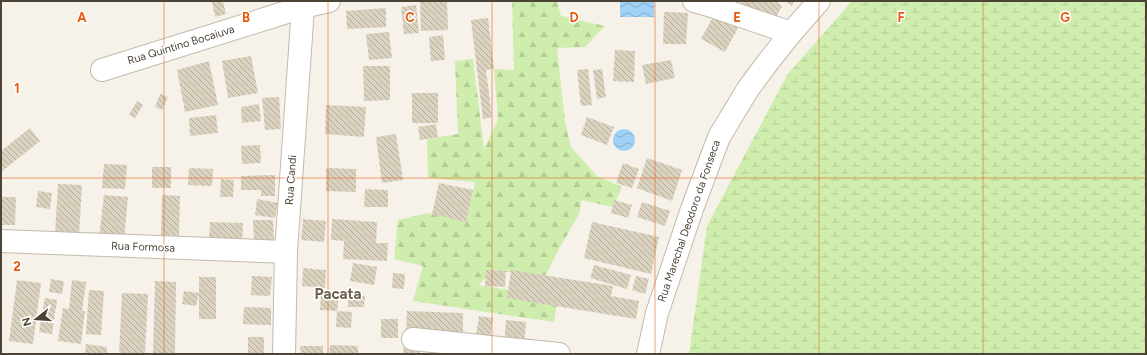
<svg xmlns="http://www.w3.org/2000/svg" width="1147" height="355" font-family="Figtree,sans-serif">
<defs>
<pattern id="forest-firs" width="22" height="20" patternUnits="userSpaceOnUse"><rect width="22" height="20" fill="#cfeeae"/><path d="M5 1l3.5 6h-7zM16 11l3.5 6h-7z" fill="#b3cd96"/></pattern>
<pattern id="wetland-marsh" width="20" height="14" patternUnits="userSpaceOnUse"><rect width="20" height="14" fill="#cfeeae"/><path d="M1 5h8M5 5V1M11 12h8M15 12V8" fill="none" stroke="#b3cd96"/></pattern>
<pattern id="water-waves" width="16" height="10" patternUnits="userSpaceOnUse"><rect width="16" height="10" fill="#a0d2f8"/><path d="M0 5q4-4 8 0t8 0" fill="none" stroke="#84acca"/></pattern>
<pattern id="building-back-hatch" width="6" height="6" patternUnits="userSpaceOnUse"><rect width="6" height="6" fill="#dcd2c0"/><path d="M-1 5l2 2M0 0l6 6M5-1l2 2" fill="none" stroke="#b4ac9d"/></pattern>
</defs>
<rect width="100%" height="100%" fill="#f6f2e9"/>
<!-- forest -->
<path fill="url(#forest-firs)" d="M512 1H557L561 16 605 26 585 47 557 48 565 121 571 147 597 176 622 187 613 207 581 200 580 212 559 249 546 275 492 271 479 285 558 298 554 322 413 301 423 266 394 259 398 220 428 213 466 221 475 182 428 178 427 139 458 134 455 61 473 59 484 149 498 120 494 69 514 70Z"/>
<!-- wetland -->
<path fill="url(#wetland-marsh)" d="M852 1H1146V354H689L707 226 787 75Z"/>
<!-- water -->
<g fill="url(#water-waves)">
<rect x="620" y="1" width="34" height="16"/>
<circle cx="624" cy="140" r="11"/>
</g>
<!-- building -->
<g fill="url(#building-back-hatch)">
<path d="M212 1H223L226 14 215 17Z"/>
<path d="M420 1H447L448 30 421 31Z"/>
<path d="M743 1H775L782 6 773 23 741 4Z"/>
<path d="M786 1H795L792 6Z"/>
<path d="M416 5 419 33 404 34 401 7Z"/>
<path d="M386 8V27L347 29 346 11Z"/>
<path d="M664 12 688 13 686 44H663Z"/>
<path d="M714 15 738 28 725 52 701 39Z"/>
<path d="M488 18 494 69 486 70 492 117 483 119 471 20Z"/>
<path d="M389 32 392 58 369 60 366 34Z"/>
<path d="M443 35 445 60 431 61 429 37Z"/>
<path d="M615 50 635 51 634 82 613 81Z"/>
<path d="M251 56 258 93 228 98 222 61Z"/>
<path d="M671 60 675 78 646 84 642 65Z"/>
<path d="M209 61 218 105 185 112 177 70Z"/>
<path d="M363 66H390V100L364 101Z"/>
<path d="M588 69 592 105 581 106 577 70Z"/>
<path d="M602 69 606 97 597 99 593 70Z"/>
<rect x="412" y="93" width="26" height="30"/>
<path d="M160 94 168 97 162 110 155 107Z"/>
<path d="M279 97 281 129 265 130 262 98Z"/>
<path d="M137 101 143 105 135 118 129 115Z"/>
<path d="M259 104 261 121 242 123 241 107Z"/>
<path d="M326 105 366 107 364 137 325 134Z"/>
<path d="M216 115 218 133 190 136 189 118Z"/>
<path d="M587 117 614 127 607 145 581 135Z"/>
<path d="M436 124 438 137 420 140 418 127Z"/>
<path d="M30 128 40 141 1 172V151Z"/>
<path d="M396 134 403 180 382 183 376 137Z"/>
<path d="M260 145 261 163 242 164 241 146Z"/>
<path d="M647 158 682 170 672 201 637 188Z"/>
<path d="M623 163 639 169 632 188 616 183Z"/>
<path d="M104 164 127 165 125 189 102 188Z"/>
<rect x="152" y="167" width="19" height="21"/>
<path d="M189 168 213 169 212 186 188 185Z"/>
<path d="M326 168 356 169V192L326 191Z"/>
<path d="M275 175V196H261V190H241V176Z"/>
<path d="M221 179 234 180 233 197H220Z"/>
<path d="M439 183 473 190 466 222 432 214Z"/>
<path d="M58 184 82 185 79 236 55 234Z"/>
<path d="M365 189 388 190V207H364Z"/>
<path d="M38 191 52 193 50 209 36 207Z"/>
<path d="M104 195 128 197 124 240 99 238Z"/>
<path d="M162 195 180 196 179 236 161 235Z"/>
<path d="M1 197H16L15 225H1Z"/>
<path d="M257 199 278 203 275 218 255 215Z"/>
<path d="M614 200 632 205 628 218 611 213Z"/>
<path d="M642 202 670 211 665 226 637 217Z"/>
<path d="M303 219 326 221 324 242 301 240Z"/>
<path d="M332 219 377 222 376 243H388L387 261 343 259 344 241 331 240Z"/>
<path d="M253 220H273L274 242 254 243Z"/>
<path d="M210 222 243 223 242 243 232 242V239L209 238Z"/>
<path d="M592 222 659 237 651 274 584 258Z"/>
<path d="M353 263 377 267 374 285 350 281Z"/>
<path d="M594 265 631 275 627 289 590 278Z"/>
<path d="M303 268 326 270 325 288 302 286Z"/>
<path d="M486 270 506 271 505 287 485 286Z"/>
<path d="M511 270 613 286 611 296 639 301 636 319 507 298Z"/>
<path d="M393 273 405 274 404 289 392 288Z"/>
<path d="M252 276 272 277 270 296 251 295Z"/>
<path d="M636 276 649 279 645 294 632 290Z"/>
<rect x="199" y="277" width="17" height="42"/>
<path d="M51 279 64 281 62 294 49 292Z"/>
<path d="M17 280 41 283 33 344 9 341Z"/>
<path d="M72 280 86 282 82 311H85L81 344 58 341 63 308 69 309Z"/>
<path d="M155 281 176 282 175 354H153Z"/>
<path d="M89 290 104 291 101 335 86 334Z"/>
<path d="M184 291 199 293 196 306 182 304Z"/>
<path d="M122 293 148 294 145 354H119Z"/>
<path d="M321 293 339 295 337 311 320 310Z"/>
<path d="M348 295 365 296 364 307H348Z"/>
<path d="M45 298 57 300 52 334 39 332Z"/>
<path d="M244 307 271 308V325L243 324Z"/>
<path d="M337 311 352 312 351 328 336 327Z"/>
<path d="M407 311 463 313V337L406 335Z"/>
<path d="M479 316 493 318 489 344 475 341Z"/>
<rect x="381" y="319" width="17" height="19"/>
<path d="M506 320 526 322 524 347 504 345Z"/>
<rect x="248" y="337" width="16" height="17"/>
<path d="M404 343 420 344 419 354H403Z"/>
<path d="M86 344 107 347V354H85Z"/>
<path d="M330 345 358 346V354H329Z"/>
<path d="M300 346H323V354H301Z"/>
</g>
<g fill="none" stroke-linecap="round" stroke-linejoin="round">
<!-- minor casing -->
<g stroke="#c3bbaa" stroke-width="24">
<g id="minor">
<path d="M694 1 715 7 791 33"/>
<path d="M102 70 303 7 329 1"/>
<path d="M1 241 286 252"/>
<path d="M413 339 559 354"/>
<path d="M284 354 286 252 303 7"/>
<path d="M648 354 657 313 692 209 719 137 748 89 768 62 791 33 819 1"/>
</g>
</g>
<!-- minor -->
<use href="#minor" stroke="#fff" stroke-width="22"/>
</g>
<!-- grid -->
<path fill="none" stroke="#e8590c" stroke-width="1" stroke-opacity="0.55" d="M164 1V354M328 1V354M492 1V354M655 1V354M819 1V354M983 1V354M1 178H1146"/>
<g text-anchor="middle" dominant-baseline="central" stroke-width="3" stroke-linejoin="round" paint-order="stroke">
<!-- street labels -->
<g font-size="11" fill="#4b4336" stroke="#fff">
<text transform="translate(181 45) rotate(-17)">Rua Quintino Bocaiuva</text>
<text transform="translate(291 180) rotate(-86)">Rua Candi</text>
<text transform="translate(689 221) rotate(-71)">Rua Marechal Deodoro da Fonseca</text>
<text transform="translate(143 247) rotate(2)">Rua Formosa</text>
</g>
<!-- district labels -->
<g font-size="15" font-weight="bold" fill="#6f624c" stroke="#fff">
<text x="338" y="294">Pacata</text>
</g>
</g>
<g font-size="13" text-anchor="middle" font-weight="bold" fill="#e8590c" stroke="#fff" stroke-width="3" stroke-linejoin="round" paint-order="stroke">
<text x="82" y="22">A</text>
<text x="246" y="22">B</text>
<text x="410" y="22">C</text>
<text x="574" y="22">D</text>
<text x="737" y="22">E</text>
<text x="901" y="22">F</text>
<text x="1065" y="22">G</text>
<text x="17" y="93">1</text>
<text x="17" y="271">2</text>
</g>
<!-- border -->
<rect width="1147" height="355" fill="none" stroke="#4b4336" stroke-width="4"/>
<!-- north arrow -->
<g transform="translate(36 319) rotate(253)" stroke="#ffffff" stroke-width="3" paint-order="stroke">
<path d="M0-3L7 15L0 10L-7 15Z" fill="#4b4336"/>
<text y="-6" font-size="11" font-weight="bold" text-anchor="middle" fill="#4b4336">N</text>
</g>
</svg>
